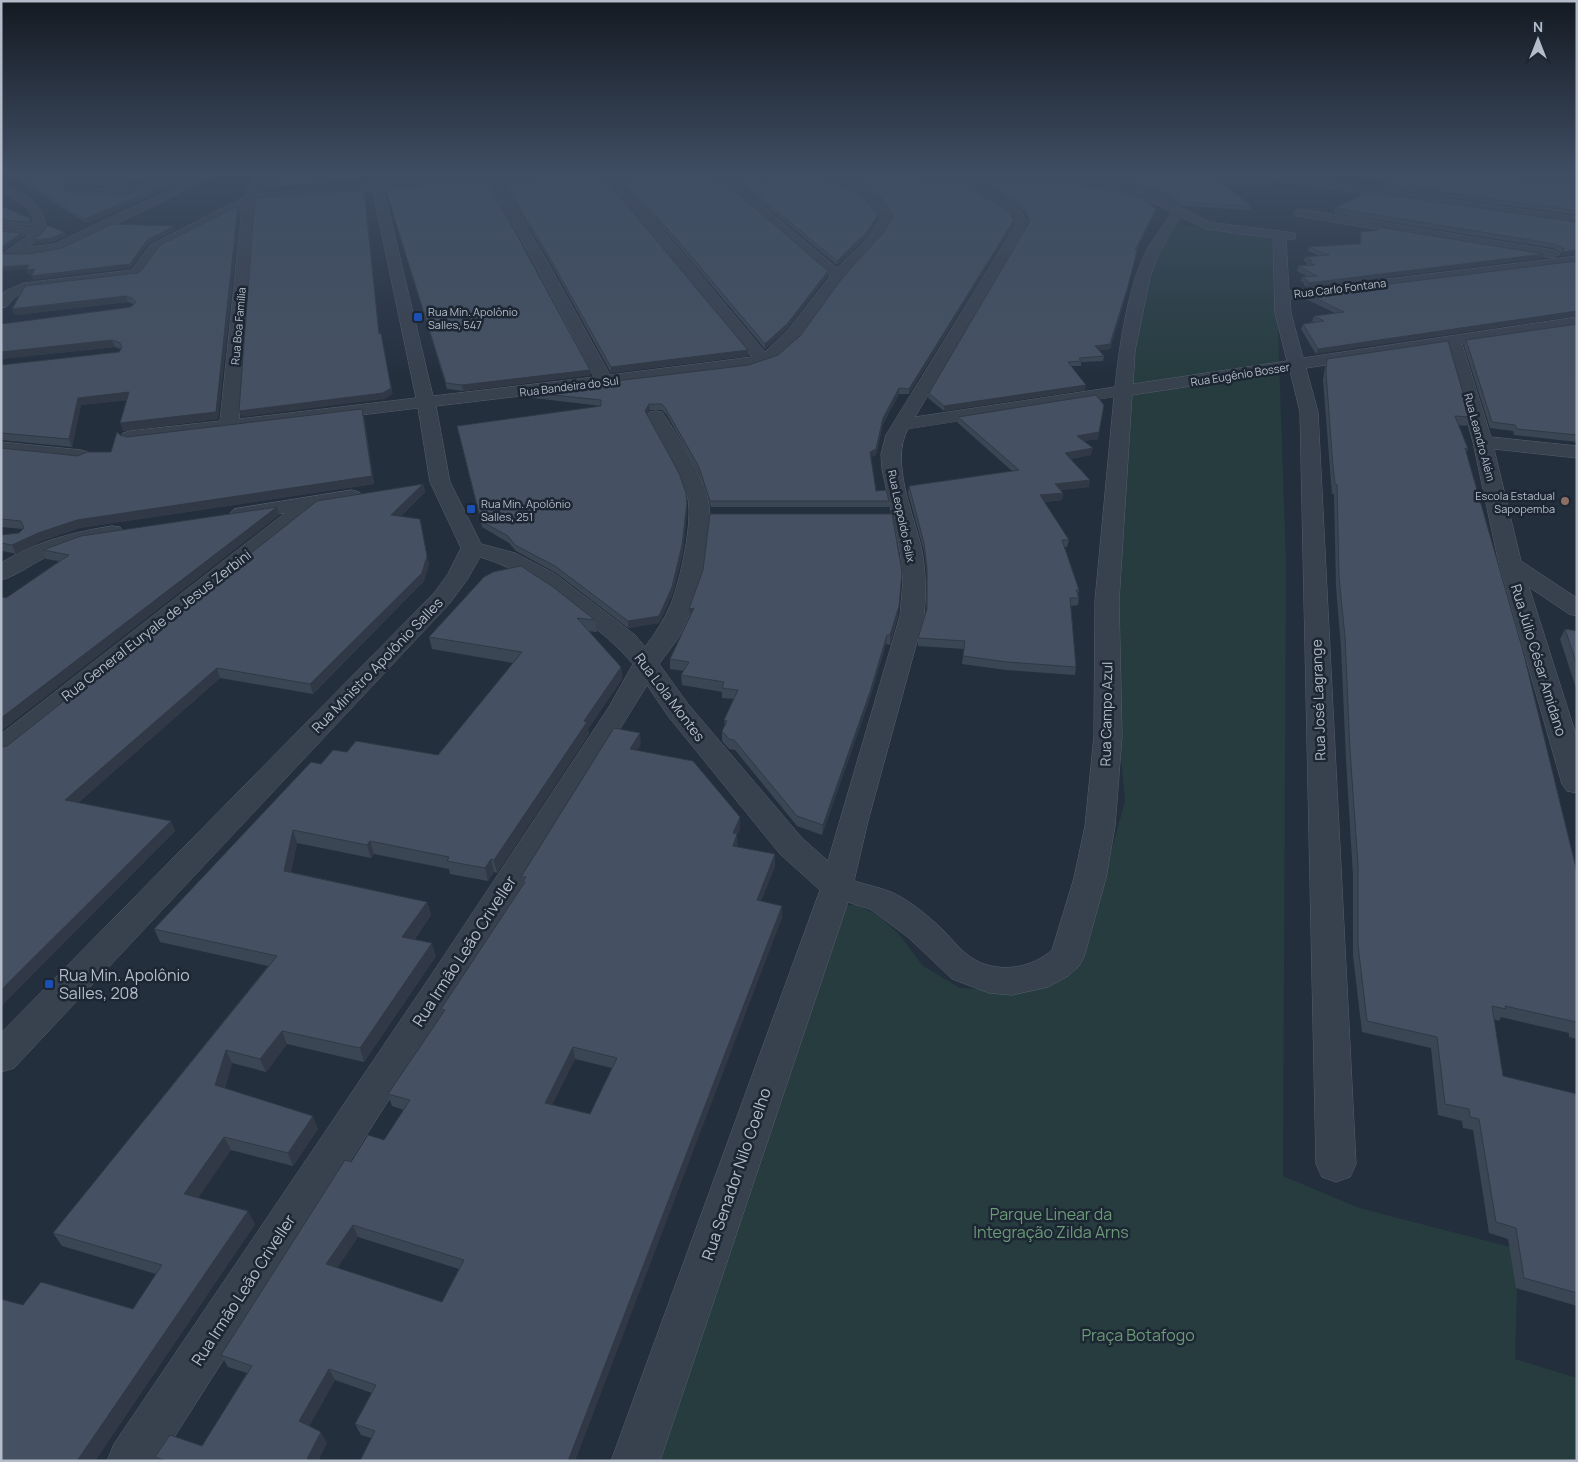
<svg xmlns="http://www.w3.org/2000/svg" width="1578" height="1462" font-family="Manrope,sans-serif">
<rect width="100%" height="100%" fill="#242f3e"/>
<!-- green -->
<g fill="#263c3f">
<path d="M1192 173H1223L1276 180 1255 191 1181 180Z"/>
<path d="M1183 225 1256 235 1275 241 1286 564 1283 1176 1359 1208 1518 1249 1515 1359 1577 1378V1461H660L846 906 856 904 877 915 898 933 923 966 960 988 1010 991 1083 955 1125 801 1110 634 1130 369 1148 280 1158 251 1174 227Z"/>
</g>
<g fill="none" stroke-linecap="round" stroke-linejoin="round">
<!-- stream -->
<path fill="#394c67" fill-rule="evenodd" d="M1282 173H1288L1393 188 1391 189Z"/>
<!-- minor casing -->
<g stroke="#565f6c" stroke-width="1">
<g id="minor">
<path d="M116 173C129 173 172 169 181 177L179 179 131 197 71 194 65 191 71 188 130 189 159 179 121 176 117 175Z"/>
<path d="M206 173H220L63 250C51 253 9 262 2 254L29 235 1 233V225L34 228C34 207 18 200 1 193V186C26 192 46 205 46 232L30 247 54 244Z"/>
<path d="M258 173H270L261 183 257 194 370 185 369 179 372 173H382L381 184 523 173H563L562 175 558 176 499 181 546 259 610 375 752 357 600 173H611L674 243 765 352 789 329 830 276 713 173H724L837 268 866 240 880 219 866 202 825 177 823 175 825 173C846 172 883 200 892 219 880 245 858 259 841 281 821 305 806 337 781 356 771 363 760 366 749 369L436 406 450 482 481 544 515 553 555 574 635 635 645 647C655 634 664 620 671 604 680 581 693 523 688 499 682 474 659 439 647 416L650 412 656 411 662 412C674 429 705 481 708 500 716 537 698 600 681 633 675 644 666 654 659 664L688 704 802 838 828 861 900 616 903 581 900 551 882 469 881 454 886 435 1016 224 1009 214 953 179 876 176 872 175 871 173H964L1059 176 1103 182 1157 195 1209 222 1295 233 1296 236 1295 239H1286L1289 291 1577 256V264L1290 299 1291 313 1303 358 1577 317V327L1462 344 1491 437 1577 446V458L1494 449 1521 561 1577 598V616L1569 614 1529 587 1577 738V793L1567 791 1562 784 1499 564 1473 442 1447 347 1306 368 1318 412 1356 1164 1350 1177 1336 1182 1322 1177 1316 1164 1300 412 1290 371 1132 395 1119 601 1122 736 1115 826 1106 878 1084 957 1079 966 1068 976 1048 987 1012 995 989 993 952 979 909 938 870 909 848 902 660 1461H611L820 890 780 854 668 716 647 685 458 991 159 1461H107L114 1444 434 971 609 707 633 664C617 645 599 631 579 615 548 591 518 568 480 557L467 580 450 603 14 1068 1 1072V1033L434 593 448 574 461 548 430 482 418 408 130 443 123 441 121 437 123 433 130 431 220 421 242 208 160 251 142 276 138 278 27 291 15 297 6 307 1 308V295L5 291 24 283 132 270 150 245 245 197 250 183ZM970 179C1039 182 1109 180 1172 212 1162 227 1150 242 1143 258 1127 293 1119 349 1115 387L915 417 1028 224 1023 214 1017 208ZM489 182 532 259 594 377 433 396 384 191ZM373 192 416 398 239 419 253 213 256 201ZM1181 217 1206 229 1273 238 1275 313 1287 361 1133 384 1135 351 1150 277 1157 257ZM1114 397 1095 601 1094 736 1085 826 1074 878 1052 950C1032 968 1001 973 977 961 959 952 948 932 932 920 921 910 905 898 891 892 879 887 866 885 854 881L868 821 924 616C926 594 926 573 922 551 915 517 889 461 908 429Z"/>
<path d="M1238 173H1264L1577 217V225L1244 176Z"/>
<path d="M1502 173H1533L1577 178V184L1508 176Z"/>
<path d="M1300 209 1553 250 1560 254 1553 258 1296 216 1294 213Z"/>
<path d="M1 442 81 450 88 452 91 456 88 460 81 462 1 454Z"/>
<path d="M352 490 359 492 362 496 359 500 317 508 11 754 1 757V734L285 513 241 519 234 517 230 513 234 509Z"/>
<path d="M112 526 120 527 123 532 120 537C96 542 73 546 51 555 34 562 19 575 1 580V563C35 542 73 532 112 526Z"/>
</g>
</g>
<!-- minor -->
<use href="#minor" fill="#38414e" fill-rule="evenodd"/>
</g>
<!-- wall -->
<g fill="#3b4654" fill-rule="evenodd">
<path d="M12 173 149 176 150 180 130 187 71 186 66 190 69 192 130 195 178 177 180 175 175 173H201L87 223 14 179Z"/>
<path d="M613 173H714L828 271 827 276 788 328 765 349 675 242Z"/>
<path d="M726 173H824L878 215V219L865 239 837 265Z"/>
<path d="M835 173H872L1014 220V224L909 394H899L883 424 876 455 871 457 876 491 889 501V507H711L699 473 667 415 662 410H650L647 415 687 510 683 552 673 593 659 623 628 628 556 573 516 551 509 543 482 527 457 426 601 406 525 397 524 392 749 365 778 355 800 336 883 233 892 218 882 202 864 187Z"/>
<path d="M1008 173H1211L1250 206V210L1182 206 1157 193 1103 180 1059 174Z"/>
<path d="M1326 173H1507L1509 174 1577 182V215L1381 188 1382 183 1386 181Z"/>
<path d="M1545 173H1577V176Z"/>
<path d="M558 174 748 350V356L611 373 548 258 502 183V179Z"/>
<path d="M977 178 1150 200 1149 204 1156 209 1155 213 1136 251 1127 290 1110 349 1099 350 1104 356 1103 361 1081 362V366H1071L1085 390 944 411 928 398 929 393 1029 223 1025 213 1018 207 977 181Z"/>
<path d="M385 188 591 375 463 391 447 389Z"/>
<path d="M1 206 32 222V226L1 224Z"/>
<path d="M1335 208 1577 222 1560 256 1561 253 1553 248 1334 213Z"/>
<path d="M240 211 218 419 123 431 127 400 81 405 72 447 1 440V365L119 352 121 349 115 347 1 359 131 307 134 304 128 302 15 315 137 273Z"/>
<path d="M1378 227 1543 258 1307 287 1304 285V283L1301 281 1302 277H1309L1297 271 1298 266 1306 265 1307 263 1304 261 1305 257 1320 256 1308 251 1309 247 1360 244V236L1361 232 1377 230Z"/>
<path d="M1577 261 1316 354 1301 329 1303 324 1314 322 1312 321 1314 316 1335 313 1306 299 1307 294Z"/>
<path d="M1577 324V442L1514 435 1513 431 1490 428 1464 346 1466 340Z"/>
<path d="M1327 359 1470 417 1467 426 1459 425 1468 449 1466 453 1577 872V1039L1569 1037V1033L1501 1017 1499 1021 1494 1019 1503 1076 1577 1094V1306L1516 1288 1508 1239 1489 1233 1473 1130 1463 1128 1462 1121 1438 1115 1431 1048 1362 1032 1353 956V876L1346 760 1341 647 1336 587 1334 494H1332L1323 380 1325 367Z"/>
<path d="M364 416 374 484 80 528 41 541 16 554 3 551 1 552V535L19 533 23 529 1 527V448L78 456 111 452 120 435 127 437Z"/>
<path d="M958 417 1098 439 1084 441 1091 455 1070 459 1089 487 1061 490 1063 493 1062 500 1044 502 1069 540 1067 547H1064L1079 590 1078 595 1079 598 1078 605 1071 606 1076 667 1075 675 1006 670 962 664 964 649 918 646V638L926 610 927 575 924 551 908 493 909 486 1012 471 958 423Z"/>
<path d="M423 484 425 492 400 517 429 564 424 581 313 694 220 678 78 803 175 831 1 1006 7 746Z"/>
<path d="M279 515 1 731V597L6 598 59 561 46 559 43 550Z"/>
<path d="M484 577 595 620 597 632 588 631 621 667 622 679 588 729 589 734 497 873 494 872 488 881 450 874 449 869 374 854 371 858 297 843 291 872 427 902 431 915 414 940 436 956 364 1062 287 1044 266 1072 232 1063 225 1088 318 1129 293 1166 231 1150 198 1197 255 1224 95 1461 23 1305 133 1309 156 1274 62 1246 53 1233 268 966 160 942 154 929 321 764 347 752 438 755 513 663 432 649 429 637Z"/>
<path d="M898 616 890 645 886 644 869 701 822 835 797 826 735 750 729 749 722 741V731L725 725 724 720 734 699 722 698V692L682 685 681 675 684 671 670 669V659Z"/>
<path d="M1565 629 1577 631V691L1560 639Z"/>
<path d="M641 744 637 750 740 817V829L737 835V847L775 866 761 901 782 918 371 1438 361 1435 355 1424 372 1393 335 1380 309 1426 327 1443 318 1461H159L155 1457 202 1446 247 1373 228 1367 221 1355 351 1162 384 1140 404 1110 392 1106 388 1094 443 1014 441 1009 523 885 521 877ZM575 1059 612 1068 590 1114 552 1105ZM358 1237 459 1269 442 1302 337 1268Z"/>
</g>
<!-- shaded-wall -->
<g fill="#303945">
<path d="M191 173H201L87 223 85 219Z"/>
<path d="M362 173 364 184 260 192 259 188Z"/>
<path d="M453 173H505L383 182 382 178Z"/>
<path d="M149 176 150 180 130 187 128 183Z"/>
<path d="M70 182 71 186 63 192 62 188Z"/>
<path d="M364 190 365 195 380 339 379 334Z"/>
<path d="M238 206 240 211 218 419 123 431 120 423Z"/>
<path d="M1156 209 1155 213 1134 254 1135 250Z"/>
<path d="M878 215V219L865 239 837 265V261Z"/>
<path d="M1014 220V224L909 394V389Z"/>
<path d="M174 226 175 230 148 244 131 268 33 280 31 276 147 240Z"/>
<path d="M65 232 66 236 53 242 35 244 34 240Z"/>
<path d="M22 233 24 236 1 252V247Z"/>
<path d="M1577 250V255L1560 256 1562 252Z"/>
<path d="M1544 254 1543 258 1307 287 1308 283Z"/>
<path d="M1136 255 1127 290 1110 349 1094 351 1095 346Z"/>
<path d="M29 265 31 269 1 271V267Z"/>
<path d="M35 269 36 274H28L26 270Z"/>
<path d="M828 271 827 276 788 328 765 349V344Z"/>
<path d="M126 296 128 302 15 315 12 309Z"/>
<path d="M1577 311V316L1316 354 1318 349Z"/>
<path d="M381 333 393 394 385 399 241 417 239 411Z"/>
<path d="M112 340 115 347 1 359V352Z"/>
<path d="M748 350V356L611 373V367Z"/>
<path d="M590 370 591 375 463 391 462 385Z"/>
<path d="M1086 385 1085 390 944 411V406Z"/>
<path d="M899 388V394L883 424 876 455 869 458 870 452 883 418Z"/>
<path d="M129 392 132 400 81 405 72 447 69 439 78 398Z"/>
<path d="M649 404 650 410 645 417V411Z"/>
<path d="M1104 405 1098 439 1076 442 1077 436Z"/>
<path d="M362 409 374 484 80 528 41 541 16 554 12 545 38 533Z"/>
<path d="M1093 448 1091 455 1064 460 1065 453Z"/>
<path d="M1090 480 1089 487 1054 491 1055 484Z"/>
<path d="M423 484 425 492 393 524 391 515Z"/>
<path d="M1063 493 1062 500 1039 502 1040 495Z"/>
<path d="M687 503V510L683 552 673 593 659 623 628 628V621Z"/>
<path d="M277 507 279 515 1 731V718Z"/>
<path d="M427 556 429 564 424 581 313 694 310 684Z"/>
<path d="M902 572 898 616 890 645V635Z"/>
<path d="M694 608 690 618 689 609Z"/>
<path d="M887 635 886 644 869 701 822 835 823 825Z"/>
<path d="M621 667 622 679 588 729 589 734 497 873 494 860 584 721Z"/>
<path d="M217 668 220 678 70 810 65 800Z"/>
<path d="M640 733 641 744 631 760 630 749Z"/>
<path d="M740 817V829L737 835 738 845 733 858V833Z"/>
<path d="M171 821 175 831 1 1006V990Z"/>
<path d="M293 830 297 843 288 884 284 871Z"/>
<path d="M370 841 374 854 371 858 367 845Z"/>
<path d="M775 854V866L757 912V900Z"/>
<path d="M491 859 494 872 488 881 485 868Z"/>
<path d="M427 902 431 915 406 950 402 937Z"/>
<path d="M782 906V918L577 1456 575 1461H568Z"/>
<path d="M432 943 436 956 364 1062 360 1048Z"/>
<path d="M282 1031 287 1044 266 1072 260 1059Z"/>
<path d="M573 1047 575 1059 547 1115 545 1103Z"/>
<path d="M226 1050 232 1063 222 1098 215 1085Z"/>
<path d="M313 1116 318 1129 293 1166 288 1153Z"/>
<path d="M224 1137 231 1150 192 1207 184 1194Z"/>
<path d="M248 1211 255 1224 95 1461H77Z"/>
<path d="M353 1225 358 1237 332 1276 326 1264Z"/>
<path d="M329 1369 335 1380 306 1432 299 1421Z"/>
<path d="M321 1432 327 1443 318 1461H307V1459Z"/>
</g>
<!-- building -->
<g fill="#455162" stroke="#303945" fill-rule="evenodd">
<path d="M12 173H115L149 176 128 183 70 182 62 188 69 192 130 195 178 177 181 173H191L85 219 12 175Z"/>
<path d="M278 173H362L363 180 259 188Z"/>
<path d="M382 173H453L382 178Z"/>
<path d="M561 173H600L748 350 611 367 547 253 502 179 558 174Z"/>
<path d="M616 173H714L828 271 788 323 765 344 675 237Z"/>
<path d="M731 173H824L865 199 878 215 865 234 837 261Z"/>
<path d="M843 173H872L876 174 953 177 1008 211 1014 220 909 389 899 388 883 418 876 449 870 452 876 491 886 490 889 501H710L699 467 666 409 662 404H649L645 411 679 473 686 493 687 503 682 545 672 587 659 616 628 621 555 566 515 545 508 536 481 521 457 426 601 406V400L524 392 749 365 778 355 800 336 843 277 883 233 894 216 882 198 864 183Z"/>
<path d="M1077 173H1211L1250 206 1183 202 1158 189 1104 176Z"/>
<path d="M1355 173H1507L1509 174 1577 182V211L1382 183 1393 178Z"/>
<path d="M977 178 1048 181 1099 187 1148 200H1150H1144L1156 209 1135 250 1137 251 1128 286 1110 344 1095 346 1104 356 1079 358 1081 361 1068 362 1086 385 944 406 929 393 1030 221 1025 209 1019 203Z"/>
<path d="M487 180 590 370 462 385 446 383 385 188Z"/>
<path d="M364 190 379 334 381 333 391 388 383 393 239 411 254 209 256 198Z"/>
<path d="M1367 192 1577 222V250L1562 252 1564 249 1555 244 1335 208Z"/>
<path d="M1 206 30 218V222L1 220Z"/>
<path d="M238 206 216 412 120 423 129 392 78 398 69 439 1 433V365L119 352 122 348 120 343 112 340 1 352V324L131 307 136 302 132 298 126 296 12 309 25 286 137 273 141 271 159 246Z"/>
<path d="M112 224 174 226 147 240 130 264 31 276 35 269 26 270 29 265 1 267V252L4 254H29L62 248Z"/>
<path d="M46 225 65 232 52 238 34 240 46 229Z"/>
<path d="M1378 227 1544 254 1308 283 1305 281H1308L1302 277 1317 276 1298 266 1315 265 1307 261H1312L1305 257 1329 255 1309 247 1361 244V232L1378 230Z"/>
<path d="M1 231 22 233 1 247Z"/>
<path d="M1577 261V311L1318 349 1303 324 1324 321 1314 316 1344 312 1307 294Z"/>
<path d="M1577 324V435L1517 429 1515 425 1492 422 1466 340Z"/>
<path d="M1448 341 1470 417 1455 416 1468 449 1465 448 1523 651 1577 872V1026L1576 1022 1505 1006 1506 1009 1492 1006 1503 1076 1577 1094V1293L1524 1278 1516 1228 1496 1222 1479 1119 1470 1117 1469 1109 1445 1104 1437 1037 1367 1021 1358 945V865L1350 750 1345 637 1339 577 1337 485 1335 484 1333 467 1326 372 1327 359Z"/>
<path d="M1096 395 1104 405 1099 432 1077 436 1093 448 1065 453 1090 480 1055 484 1063 493 1040 495 1069 540H1062L1079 590H1076L1079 598H1070L1076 667 1007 662 963 656 965 641 918 638 927 609V568L924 543 909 486 1019 470 958 417Z"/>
<path d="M362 409 372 476 77 520 38 533 12 545 1 543V535L19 533 24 528 21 521 1 519V448L78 456 87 452H111L117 432 120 435 127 437Z"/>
<path d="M423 484 391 515 420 519 427 556 422 573 310 684 217 668 65 800 171 821 1 990V747L7 746 317 501Z"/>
<path d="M277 507 1 718V597L6 598 69 555 43 550 81 536Z"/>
<path d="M710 514H892L902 572 899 606 890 635H887L870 692 823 825 797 816 734 740 729 739 722 731 727 721 724 720 738 690 722 688 724 682 681 675 689 662 670 659 694 608 689 609 703 570Z"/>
<path d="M521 566 553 587 595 620 577 618 621 667 584 721 587 722 494 860 491 859 485 868 447 861 449 857 370 841 367 845 293 830 284 871 427 902 402 937 432 943 360 1048 282 1031 260 1059 226 1050 215 1085 313 1116 288 1153 224 1137 184 1194 248 1211 77 1461H1V1299L23 1305 41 1282 133 1309 162 1265 53 1233 277 956 154 929 311 762 321 764 333 750 347 752 356 741 438 755 522 652 429 637 484 577 493 572Z"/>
<path d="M1565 629 1577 631V665Z"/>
<path d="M614 728 640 733 630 749 693 761 740 817 733 833 737 834 733 846 775 854 757 900 782 906 568 1461H360L375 1431 355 1424 376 1385 329 1369 299 1421 321 1432 307 1459 310 1461H167L155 1457 170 1435 202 1446 252 1366 221 1355 345 1160 351 1162 368 1135 384 1140 410 1100 388 1094 445 1010 441 1009 525 882 523 881 526 877H521ZM573 1047 617 1058 590 1114 545 1103ZM353 1225 464 1260 442 1302 326 1264Z"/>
</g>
<!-- sky -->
<linearGradient id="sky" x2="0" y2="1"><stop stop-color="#141a22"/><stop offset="0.46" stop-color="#3f4d63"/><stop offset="1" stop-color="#3f4d63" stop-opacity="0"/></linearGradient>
<rect width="1578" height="377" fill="url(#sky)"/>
<!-- markers -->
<g fill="#1a4fb4" stroke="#1d2633" stroke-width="2">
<rect x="413" y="312" width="10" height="10" rx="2.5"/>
<rect x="466" y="504" width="10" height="10" rx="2.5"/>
<rect x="44" y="979" width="10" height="10" rx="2.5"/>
</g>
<circle fill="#8d6e63" stroke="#1d2633" stroke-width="2" cx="1565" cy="501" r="5"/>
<g text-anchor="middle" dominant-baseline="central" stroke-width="5" stroke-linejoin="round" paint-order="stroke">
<!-- far-street labels -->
<g font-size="11" fill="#b4bcc9" stroke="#1d2633">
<text transform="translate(1340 288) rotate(-7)">Rua Carlo Fontana</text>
<text transform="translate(238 326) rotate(-85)">Rua Boa Família</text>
<text transform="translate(1240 374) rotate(-9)">Rua Eugênio Bosser</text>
<text transform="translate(569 386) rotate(-7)">Rua Bandeira do Sul</text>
<text transform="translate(1480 437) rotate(75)">Rua Leandro Além</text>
<text transform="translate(902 516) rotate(78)">Rua Leopoldo Felix</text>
</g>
<!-- far-poi labels -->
<g font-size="11" fill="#b4bcc9" stroke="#1d2633" text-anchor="start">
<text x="428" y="311">Rua Min. Apolônio<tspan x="428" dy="13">Salles, 547</tspan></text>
<text x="1555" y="495" text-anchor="end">Escola Estadual<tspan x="1555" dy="13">Sapopemba</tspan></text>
<text x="481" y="503">Rua Min. Apolônio<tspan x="481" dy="13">Salles, 251</tspan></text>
</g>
<!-- street labels -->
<g font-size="14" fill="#b4bcc9" stroke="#1d2633">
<text transform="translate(156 625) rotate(-38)">Rua General Euryale de Jesus Zerbini</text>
<text transform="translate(1539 660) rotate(73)">Rua Júlio César Amidano</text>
<text transform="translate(377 665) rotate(-46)">Rua Ministro Apolônio Salles</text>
<text transform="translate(670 697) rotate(53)">Rua Lola Montes</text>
<text transform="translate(1318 700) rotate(-92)">Rua José Lagrange</text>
<text transform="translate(1106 714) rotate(-89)">Rua Campo Azul</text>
</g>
<!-- near-street labels -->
<g font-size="16" fill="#b4bcc9" stroke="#1d2633">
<text transform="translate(464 951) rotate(-57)">Rua Irmão Leão Criveller</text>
<text transform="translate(736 1174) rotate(-71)">Rua Senador Nilo Coelho</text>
<text transform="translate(243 1290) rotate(-57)">Rua Irmão Leão Criveller</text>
</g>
<!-- near-poi labels -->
<g font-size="16" fill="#b4bcc9" stroke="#1d2633" text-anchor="start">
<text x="59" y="975">Rua Min. Apolônio<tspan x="59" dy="18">Salles, 208</tspan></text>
</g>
<!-- near-park labels -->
<g font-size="16" fill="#6b9a76" stroke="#1d2633">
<text x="1051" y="1214">Parque Linear da<tspan x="1051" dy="18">Integração Zilda Arns</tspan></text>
<text x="1138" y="1335">Praça Botafogo</text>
</g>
</g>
<!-- border -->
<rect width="1578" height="1462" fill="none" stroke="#b4bcc9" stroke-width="5"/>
<!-- north arrow -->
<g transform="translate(1538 40)" stroke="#1d2633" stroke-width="4" paint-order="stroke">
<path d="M0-4L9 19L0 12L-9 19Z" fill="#b4bcc9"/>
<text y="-8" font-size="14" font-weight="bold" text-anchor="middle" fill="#b4bcc9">N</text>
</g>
</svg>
